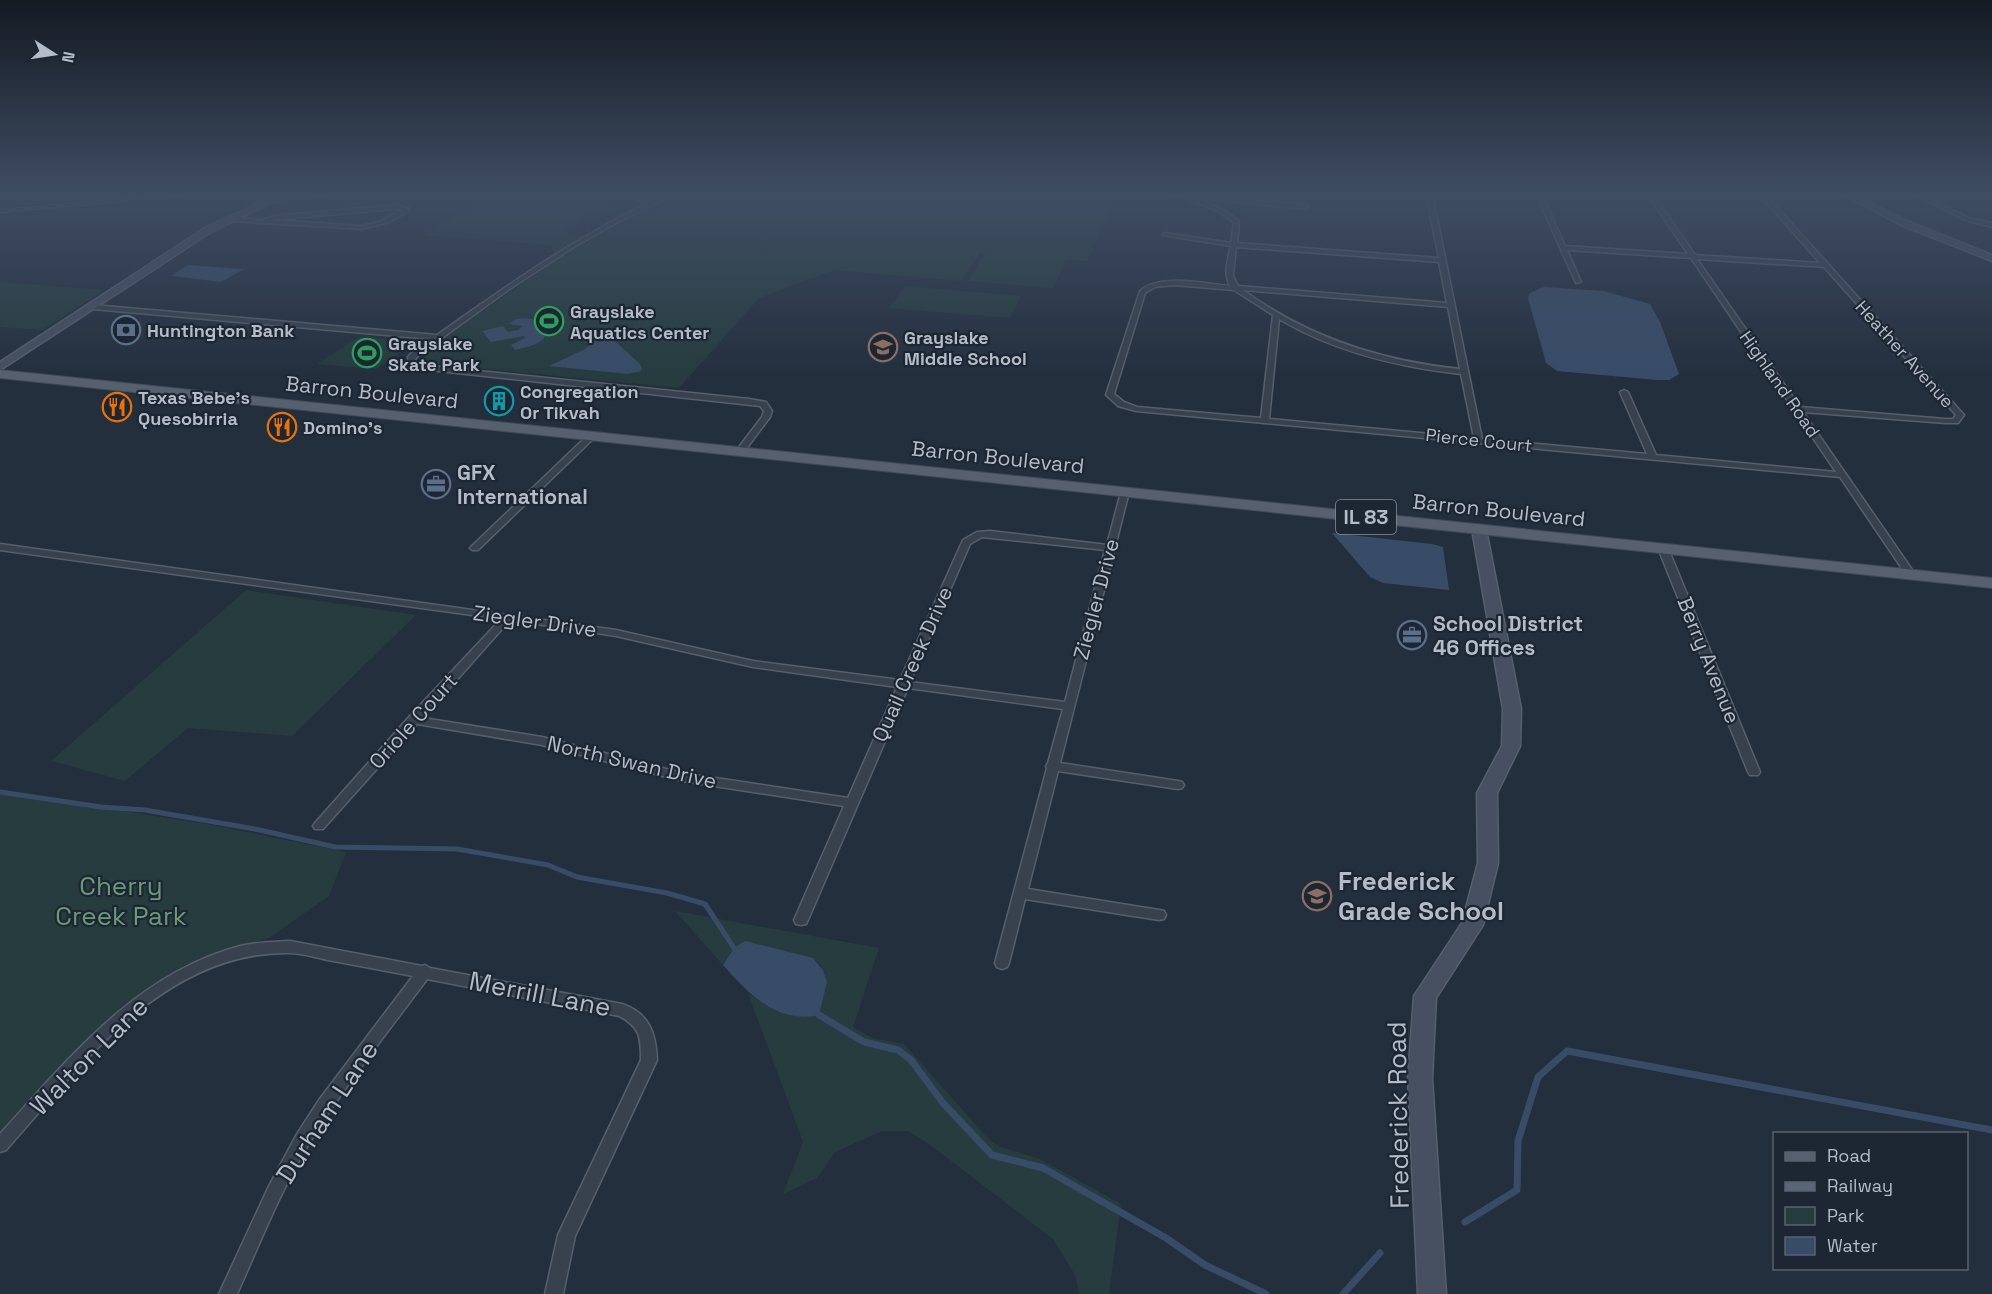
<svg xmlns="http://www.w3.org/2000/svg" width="1992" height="1294" font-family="'Space Grotesk',sans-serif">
<rect width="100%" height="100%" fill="#242f3e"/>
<!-- green -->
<g fill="#263c3f">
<path d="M492 194H634L590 214 562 231 570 233 567 235H588L555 253 552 245 423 235Z"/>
<path d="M679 194H1117L1087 261 1066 260 1053 288 968 281 985 254 980 253 961 281 834 270 759 298 679 388 443 365 422 361 421 357 425 352 567 252 590 241 619 221Z"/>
<path d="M0 282 104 290 42 330 0 327Z"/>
<path d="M905 286 1021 296 1009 318 889 308Z"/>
<path d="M359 337 416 342 376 369 317 364Z"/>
<path d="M246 590 416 615 292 736 188 728 125 781 51 761Z"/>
<path d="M0 792 207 824 346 852 329 896 269 938 200 959 121 1007 0 1137Z"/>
<path d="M675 911 879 948 853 1027 872 1038 904 1044 987 1137 998 1146 1040 1159 1121 1204 1109 1294H1079L1076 1277 1053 1239 929 1144 908 1131H882L835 1152 817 1178 783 1194 803 1142 748 993 777 1012 827 982 822 967 813 958 734 948 723 965Z"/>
</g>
<!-- water -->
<g fill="#394c67">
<path d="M187 265 244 269 221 282 171 276Z"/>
<path d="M1544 287 1604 291 1650 304 1660 322 1679 374 1669 380H1657L1557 371 1546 363 1528 298 1530 293Z"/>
<path d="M525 318 547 322 544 328 547 334C541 345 527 347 515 350L511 345 525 338 524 336 491 342 482 331 503 326 508 332 518 330 523 326 509 324 516 319Z"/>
<path d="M605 332 639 363 642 368 641 371 628 374 549 366 585 349Z"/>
<path d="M1332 533 1432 544 1443 547 1449 590 1383 583 1370 577Z"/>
<path d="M745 941 813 958 823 970 827 982 819 1015C776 1024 750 995 723 965L734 948Z"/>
</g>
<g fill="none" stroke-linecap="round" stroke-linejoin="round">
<!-- stream-far1 -->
<path stroke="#394c67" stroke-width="5" d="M0 792 101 807 145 810 255 829 335 847 457 849 548 865 577 877 667 893 705 904 734 948"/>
<!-- stream -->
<g stroke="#394c67" stroke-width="7">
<path d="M819 1015 864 1042 898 1050 911 1060 943 1103 992 1155 1043 1168 1166 1238 1205 1265 1266 1294"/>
<path d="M1465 1222 1517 1190 1518 1141 1538 1077 1567 1051 1992 1130"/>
<path d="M1343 1294 1380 1253"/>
</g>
<!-- street casing -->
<g stroke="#565f6c" stroke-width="3">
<g id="street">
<path d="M43 194H51L37 200 32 199Z"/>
<path d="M317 194H338L273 202 270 200Z"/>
<path d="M667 194H675L607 228 574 247 511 288 420 354 415 359V362L430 366 749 399 766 402 772 411 770 417 743 453H737L736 451 762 417 764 411 760 406 429 370 409 365 408 357 414 350 431 339 93 309 90 307 93 305 437 335C511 283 584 231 667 194Z"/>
<path d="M1169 194H1190L1306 205 1309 207 1306 209 1195 198 1222 209 1239 221 1237 243 1439 258 1426 194H1432L1482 439 1647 454 1620 392 1624 390 1628 392 1656 455 1836 472 1691 258 1567 250 1581 282 1576 283 1536 194H1542L1565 246 1688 254 1647 194H1653L1695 255 1820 263 1759 194H1765L1964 415 1958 423H1945L1803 412 1915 574 1910 577 1907 576 1840 477 1136 411 1118 406 1106 395 1140 291C1159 273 1206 284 1230 286 1223 274 1228 259 1231 246L1162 235 1165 233 1231 243 1234 223 1218 211 1183 197ZM1236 247 1439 262 1447 303 1238 286 1233 276ZM1697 259 1824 267 1956 415 1953 419H1945L1800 407ZM1174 285 1234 290 1273 315 1261 418 1137 407 1124 402 1114 394 1145 293 1155 287ZM1243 290 1448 307 1460 369C1381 361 1307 337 1243 290ZM1279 319C1335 352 1397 367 1461 374L1474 438 1269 419Z"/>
<path d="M1913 194H1920L1969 218 1992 223V227L1965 220Z"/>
<path d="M394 205 409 208 407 212 389 222 362 229 230 221 227 219 230 217 261 220 274 216ZM394 209H403L379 222 362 226 272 220Z"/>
<path d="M589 434H595L596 436 478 550H472L470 548 472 546Z"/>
<path d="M1125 489 1129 492 1060 763 1178 781 1182 782 1184 785 1182 788 1178 789 1058 771 1028 889 1159 910 1164 911 1166 915 1164 919 1159 920 1025 899 1009 963 1007 967 1002 969 997 967 995 963 1047 768 1046 766 1048 763 1063 709 908 688 808 920 806 924 801 925 796 924 794 920 844 806 682 781 542 745 417 724 323 829H315L313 826 315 823 409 717 501 619 0 550V544L616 630 753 661 900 680 963 540 977 532 990 531 1107 545 1121 492ZM982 537 1105 550 1065 702 910 682 970 544ZM510 620 616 636 753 667 897 687 848 798 682 773 542 737 423 718Z"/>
<path d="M1663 545 1668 548 1760 772 1758 775H1750L1748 772 1658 548Z"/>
<path d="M290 941 422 966 425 965 430 968 622 1004C649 1013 656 1033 657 1060L575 1236 563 1294H545L558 1235 641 1060C641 1037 640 1027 619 1016L427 979C388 1032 345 1085 310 1142 281 1189 260 1243 237 1294H219L269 1186 297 1134 319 1100 413 976C385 971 356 965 328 960 315 957 301 953 288 953 163 952 81 1066 6 1150L0 1152V1134C69 1058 136 974 240 946 256 942 273 942 290 941Z"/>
</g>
</g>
<!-- secondary casing -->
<g stroke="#565f6c" stroke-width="3">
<g id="secondary">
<path d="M278 194H289L211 232 0 370V362L205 228Z"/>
<path d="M1842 194H1853L1907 221 1992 255V261L1901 225Z"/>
<path d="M1479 525 1486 529 1521 709 1520 746 1497 793 1498 863 1483 925 1436 998 1432 1078 1446 1294H1418L1408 1078 1414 996 1462 923 1478 863 1477 793 1502 746 1503 709 1472 529Z"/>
</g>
</g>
<!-- primary casing -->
<g stroke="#414a57" stroke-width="2">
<path id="primary" d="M0 370 1992 578V588L0 378Z"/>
</g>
<!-- street -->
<use href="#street" fill="#38414e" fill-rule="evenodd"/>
<!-- secondary -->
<use href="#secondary" fill="#465061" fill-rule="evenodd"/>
<!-- primary -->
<use href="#primary" fill="#56606e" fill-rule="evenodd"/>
<!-- rail casing -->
<g stroke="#5a6575" stroke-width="4">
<path id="rail" d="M0 211 190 194"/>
</g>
<!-- rail -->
<use href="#rail" stroke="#1d2633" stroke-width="2" stroke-dasharray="8" stroke-linecap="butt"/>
</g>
<!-- sky -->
<linearGradient id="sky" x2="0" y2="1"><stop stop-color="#141a22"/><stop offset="0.52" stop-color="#3f4d63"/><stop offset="1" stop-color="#3f4d63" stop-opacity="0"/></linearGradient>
<rect width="1992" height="375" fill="url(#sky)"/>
<!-- icons -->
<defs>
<g id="stadium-ring" transform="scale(1.5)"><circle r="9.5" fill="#1d2633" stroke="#2e9e5b" stroke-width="1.5"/><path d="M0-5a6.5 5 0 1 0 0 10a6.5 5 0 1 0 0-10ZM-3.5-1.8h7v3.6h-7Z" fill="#2e9e5b"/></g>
<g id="bank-ring" transform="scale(1.5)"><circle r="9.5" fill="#1d2633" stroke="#5c6f8a" stroke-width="1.5"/><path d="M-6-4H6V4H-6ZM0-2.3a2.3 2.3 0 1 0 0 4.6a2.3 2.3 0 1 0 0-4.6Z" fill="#5c6f8a"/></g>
<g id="school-ring" transform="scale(1.5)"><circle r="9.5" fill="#1d2633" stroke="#8d6e63" stroke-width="1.5"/><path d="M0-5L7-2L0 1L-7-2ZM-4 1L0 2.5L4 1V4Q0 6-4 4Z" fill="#8d6e63"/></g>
<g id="building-ring" transform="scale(1.5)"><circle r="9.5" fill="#1d2633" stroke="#0f9aa8" stroke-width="1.5"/><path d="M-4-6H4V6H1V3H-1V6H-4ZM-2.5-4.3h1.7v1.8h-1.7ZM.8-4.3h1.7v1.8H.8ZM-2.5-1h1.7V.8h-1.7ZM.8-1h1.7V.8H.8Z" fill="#0f9aa8"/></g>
<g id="restaurant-ring" transform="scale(1.5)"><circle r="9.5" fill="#1d2633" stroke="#e8710a" stroke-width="1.5"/><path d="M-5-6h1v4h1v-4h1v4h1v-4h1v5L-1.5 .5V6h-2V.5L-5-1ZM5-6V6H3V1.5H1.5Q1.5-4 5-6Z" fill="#e8710a"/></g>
<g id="office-ring" transform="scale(1.5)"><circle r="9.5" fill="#1d2633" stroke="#5c6f8a" stroke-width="1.5"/><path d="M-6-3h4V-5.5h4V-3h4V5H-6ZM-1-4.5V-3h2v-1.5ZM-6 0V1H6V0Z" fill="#5c6f8a"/></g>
</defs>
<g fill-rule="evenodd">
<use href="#stadium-ring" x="549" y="321"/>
<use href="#bank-ring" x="126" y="330"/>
<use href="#school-ring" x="883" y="347"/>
<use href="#stadium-ring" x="367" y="353"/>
<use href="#building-ring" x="499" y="401"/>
<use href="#restaurant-ring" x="117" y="407"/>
<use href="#restaurant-ring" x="282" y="427"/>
<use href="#office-ring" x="436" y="484"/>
<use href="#office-ring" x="1412" y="635"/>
<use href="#school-ring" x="1317" y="896"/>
</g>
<g text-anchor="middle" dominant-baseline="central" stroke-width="4.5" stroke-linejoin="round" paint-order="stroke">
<!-- far-poi labels -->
<g font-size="18" font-weight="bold" fill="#b4bcc9" stroke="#1d2633" text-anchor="start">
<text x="570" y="311">Grayslake<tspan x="570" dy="21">Aquatics Center</tspan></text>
<text x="147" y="330">Huntington Bank</text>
<text x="904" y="337">Grayslake<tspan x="904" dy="21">Middle School</tspan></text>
<text x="388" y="343">Grayslake<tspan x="388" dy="21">Skate Park</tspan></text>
<text x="520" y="391">Congregation<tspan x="520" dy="21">Or Tikvah</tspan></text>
<text x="138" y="397">Texas Bebe's<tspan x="138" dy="21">Quesobirria</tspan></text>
<text x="303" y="427">Domino's</text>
</g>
<!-- far-street labels -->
<g font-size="18" fill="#b4bcc9" stroke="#1d2633">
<text transform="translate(1905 354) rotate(48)">Heather Avenue</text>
<text transform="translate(1780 384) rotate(55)">Highland Road</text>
<text transform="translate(1479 440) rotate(6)">Pierce Court</text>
</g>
<!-- shield labels -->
<rect fill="#1d2633" stroke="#878f9c" stroke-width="1.5" x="1336" y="500" width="60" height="34" rx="4.5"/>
<g font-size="20" font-weight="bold" fill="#b4bcc9">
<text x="1366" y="517">IL 83</text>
</g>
<!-- street labels -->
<g font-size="21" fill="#b4bcc9" stroke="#1d2633">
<text transform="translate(372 392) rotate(6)">Barron Boulevard</text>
<text transform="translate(998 457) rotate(6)">Barron Boulevard</text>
<text transform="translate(1499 510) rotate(6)">Barron Boulevard</text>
<text transform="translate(1096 599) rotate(-75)">Ziegler Drive</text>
<text transform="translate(535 621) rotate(8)">Ziegler Drive</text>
<text transform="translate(1709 660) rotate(68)">Berry Avenue</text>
<text transform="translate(912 664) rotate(-66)">Quail Creek Drive</text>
<text transform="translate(413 721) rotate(-48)">Oriole Court</text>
<text transform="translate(632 762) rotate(13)">North Swan Drive</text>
</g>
<!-- poi labels -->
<g font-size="21" font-weight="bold" fill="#b4bcc9" stroke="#1d2633" text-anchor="start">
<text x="457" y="472">GFX<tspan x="457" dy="24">International</tspan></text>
<text x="1433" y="623">School District<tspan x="1433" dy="24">46 Offices</tspan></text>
</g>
<!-- near-poi labels -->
<g font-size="26" font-weight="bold" fill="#b4bcc9" stroke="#1d2633" text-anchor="start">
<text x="1338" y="881">Frederick<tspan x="1338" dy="30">Grade School</tspan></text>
</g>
<!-- near-park labels -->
<g font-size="26" fill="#6b9a76" stroke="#1d2633">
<text x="121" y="886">Cherry<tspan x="121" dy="30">Creek Park</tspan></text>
</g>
<!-- near-street labels -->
<g font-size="26" fill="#b4bcc9" stroke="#1d2633">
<text transform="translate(540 994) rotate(11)">Merrill Lane</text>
<text transform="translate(89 1056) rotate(-45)">Walton Lane</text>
<text transform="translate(327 1112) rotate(-57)">Durham Lane</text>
<text transform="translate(1398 1115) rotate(-91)">Frederick Road</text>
</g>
</g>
<!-- legend -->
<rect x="1773" y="1132" width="195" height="138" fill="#1d2633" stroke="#59626f" stroke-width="1.5"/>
<rect x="1785" y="1152" width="30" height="9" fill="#56606e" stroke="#59626f" stroke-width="1.5"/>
<text x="1827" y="1162" font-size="18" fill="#b4bcc9">Road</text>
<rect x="1785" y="1182" width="30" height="9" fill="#5a6575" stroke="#59626f" stroke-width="1.5"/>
<text x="1827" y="1192" font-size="18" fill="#b4bcc9">Railway</text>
<rect x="1785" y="1207" width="30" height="18" fill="#263c3f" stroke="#59626f" stroke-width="1.5"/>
<text x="1827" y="1222" font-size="18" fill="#b4bcc9">Park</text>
<rect x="1785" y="1237" width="30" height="18" fill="#394c67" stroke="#59626f" stroke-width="1.5"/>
<text x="1827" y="1252" font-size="18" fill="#b4bcc9">Water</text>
<!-- north arrow -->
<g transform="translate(54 54) rotate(102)" stroke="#1d2633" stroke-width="4.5" paint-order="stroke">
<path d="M0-4.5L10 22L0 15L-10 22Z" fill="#b4bcc9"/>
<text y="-9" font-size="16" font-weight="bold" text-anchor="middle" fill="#b4bcc9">N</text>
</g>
</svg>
